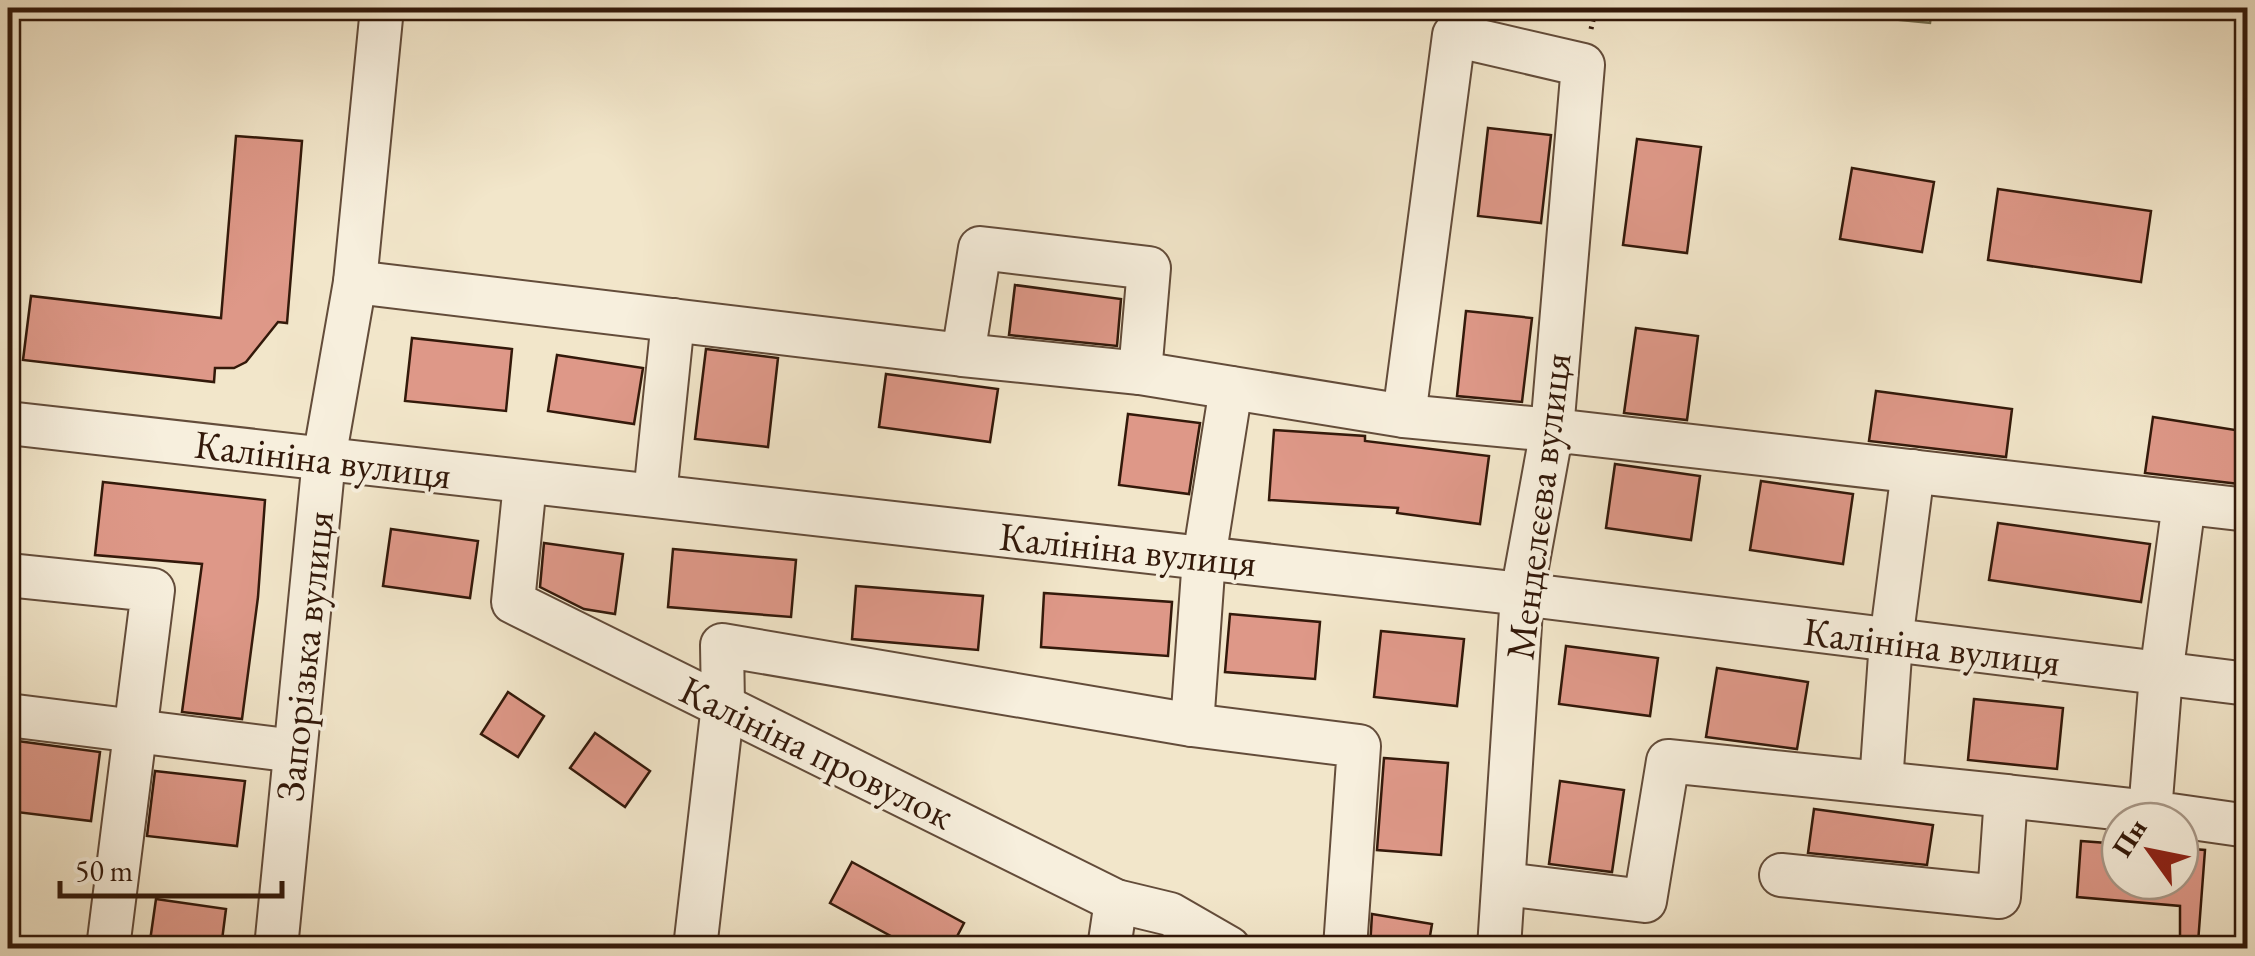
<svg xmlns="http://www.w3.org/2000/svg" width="2255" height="956" font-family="'EB Garamond',serif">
<rect width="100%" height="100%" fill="#f2e6ca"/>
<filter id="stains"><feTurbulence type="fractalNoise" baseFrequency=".002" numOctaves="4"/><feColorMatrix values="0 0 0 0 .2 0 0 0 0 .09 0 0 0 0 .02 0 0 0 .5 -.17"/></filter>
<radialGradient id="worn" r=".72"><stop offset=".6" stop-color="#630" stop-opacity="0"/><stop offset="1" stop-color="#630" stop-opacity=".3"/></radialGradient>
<!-- green -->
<path fill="#b6c69b" stroke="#747052" stroke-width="2.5" d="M1778 8H1932L1930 23Z"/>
<!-- building -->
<g fill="#de9888" stroke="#33190a" stroke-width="2.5">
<path d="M1488 128 1551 135 1541 223 1478 216Z"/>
<path d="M236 136 302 141 287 323 278 322 246 362 234 368H215L214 382 23 360 31 296 221 318Z"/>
<path d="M1637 139 1701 147 1687 253 1623 245Z"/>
<path d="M1852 168 1934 182 1922 252 1840 239Z"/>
<path d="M1998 189 2151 211 2141 282 1988 260Z"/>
<path d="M1015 285 1121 299 1117 346 1009 335Z"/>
<path d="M1466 311 1532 318 1522 402 1457 396Z"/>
<path d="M1636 328 1698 336 1687 420 1624 413Z"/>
<path d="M412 338 512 349 506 411 405 401Z"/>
<path d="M706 349 778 358 768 447 695 439Z"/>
<path d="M557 355 643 368 634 424 548 411Z"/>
<path d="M886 374 998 389 990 442 879 427Z"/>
<path d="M1876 391 2012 409 2006 457 1869 441Z"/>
<path d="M1128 414 1200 423 1189 494 1119 485Z"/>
<path d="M2153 417 2248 432V485L2145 473Z"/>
<path d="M1274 430 1365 436V441L1489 456 1480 524 1397 513 1398 508 1269 500Z"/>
<path d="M1615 464 1700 476 1691 540 1606 528Z"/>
<path d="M1761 481 1853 494 1843 564 1750 550Z"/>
<path d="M103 482 265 500 258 597 242 719 182 712 202 564 95 555Z"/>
<path d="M1998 523 2150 544 2141 602 1989 580Z"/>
<path d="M391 529 478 541 470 598 383 586Z"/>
<path d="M544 543 623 554 615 614 584 609 540 587Z"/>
<path d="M673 549 796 560 791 617 668 607Z"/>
<path d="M856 586 983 596 978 650 852 639Z"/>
<path d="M1044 593 1172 602 1168 656 1041 647Z"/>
<path d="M1230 614 1320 622 1315 679 1225 672Z"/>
<path d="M1381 631 1464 639 1457 706 1374 697Z"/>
<path d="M1566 646 1658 658 1650 716 1559 704Z"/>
<path d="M1717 668 1808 682 1797 749 1706 737Z"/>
<path d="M508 692 544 716 518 757 481 734Z"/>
<path d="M1974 699 2063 708 2057 769 1968 760Z"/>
<path d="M595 733 650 771 625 807 570 768Z"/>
<path d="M10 740 100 752 91 821 8 811Z"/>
<path d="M1384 758 1448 763 1441 855 1377 850Z"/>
<path d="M155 771 245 781 237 846 147 836Z"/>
<path d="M1560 781 1624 790 1612 872 1549 864Z"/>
<path d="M1814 809 1933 825 1927 865 1808 853Z"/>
<path d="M2081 841 2120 844V881H2180V848L2205 850 2198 943 2180 942V906L2077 897Z"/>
<path d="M852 862 964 923 951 948H913L830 903Z"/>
<path d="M156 899 226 909 221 948H149Z"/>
<path d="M1372 914 1432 924 1428 948H1370Z"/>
</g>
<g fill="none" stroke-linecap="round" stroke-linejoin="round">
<!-- minor casing -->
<g stroke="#634c3a" stroke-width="46">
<g id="minor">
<path d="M355 282 963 355 980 248 1149 268 1140 373 1404 416 1552 430 2248 510"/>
<path d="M963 355 1140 373"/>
<path d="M1404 416 1454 35 1583 65 1552 430 1522 594 1499 948"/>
<path d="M8 423 1522 594 2248 684"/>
<path d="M525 483 513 602 1116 901 1170 914 1229 948"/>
<path d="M655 495 673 320"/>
<path d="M2184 503 2161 675 2150 812 2248 826"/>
<path d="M8 575 153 590 108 948"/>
<path d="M8 715 295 751"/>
<path d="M1192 725 1204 558 1231 388"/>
<path d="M1881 783 1891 641 1913 471"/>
<path d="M2006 796 2150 812"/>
<path d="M1504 884 1645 901 1668 761 2006 796 1999 897 1781 875"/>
<path d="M276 948 324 459 355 282 382 8"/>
<path d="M695 948 723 705 722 645 1192 725 1359 746 1345 948"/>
<path d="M1109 948 1116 901"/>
</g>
</g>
<!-- path -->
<path stroke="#33190a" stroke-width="5" stroke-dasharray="2.5 5" stroke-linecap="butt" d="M1591 29 1596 8"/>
<!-- minor -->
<use href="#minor" stroke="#f7efdd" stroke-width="42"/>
</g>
<g text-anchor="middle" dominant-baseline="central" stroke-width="8" stroke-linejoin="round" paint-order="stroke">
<!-- street labels -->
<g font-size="40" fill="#33190a" stroke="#f7efdd">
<text transform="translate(323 459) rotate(7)">Калініна вулиця</text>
<text transform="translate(1538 506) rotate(-83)">Менделєєва вулиця</text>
<text transform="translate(1128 549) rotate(6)">Калініна вулиця</text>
<text transform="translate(1932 646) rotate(7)">Калініна вулиця</text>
<text transform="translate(304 656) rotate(-84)">Запорізька вулиця</text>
<text transform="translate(817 752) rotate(26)">Калініна провулок</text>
</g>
</g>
<!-- margin -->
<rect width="2255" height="956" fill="none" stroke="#f2e6ca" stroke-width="40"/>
<rect x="10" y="10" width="2235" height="936" fill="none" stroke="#33190a" stroke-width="5"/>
<rect x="20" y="20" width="2215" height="916" fill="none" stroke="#33190a" stroke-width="2.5"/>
<!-- north arrow -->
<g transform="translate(2150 851) rotate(303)"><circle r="48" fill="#f7efdd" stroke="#a99989" stroke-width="2.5"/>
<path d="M0-8L18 38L0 25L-18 38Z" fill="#8f2418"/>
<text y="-15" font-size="28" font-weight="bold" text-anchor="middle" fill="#33190a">Пн</text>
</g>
<!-- scale -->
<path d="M60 881v15h222v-15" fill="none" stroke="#33190a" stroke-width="5"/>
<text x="75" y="881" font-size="30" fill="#33190a" stroke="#f7efdd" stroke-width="8" paint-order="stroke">50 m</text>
<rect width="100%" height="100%" filter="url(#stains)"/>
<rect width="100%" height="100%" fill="url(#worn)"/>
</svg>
